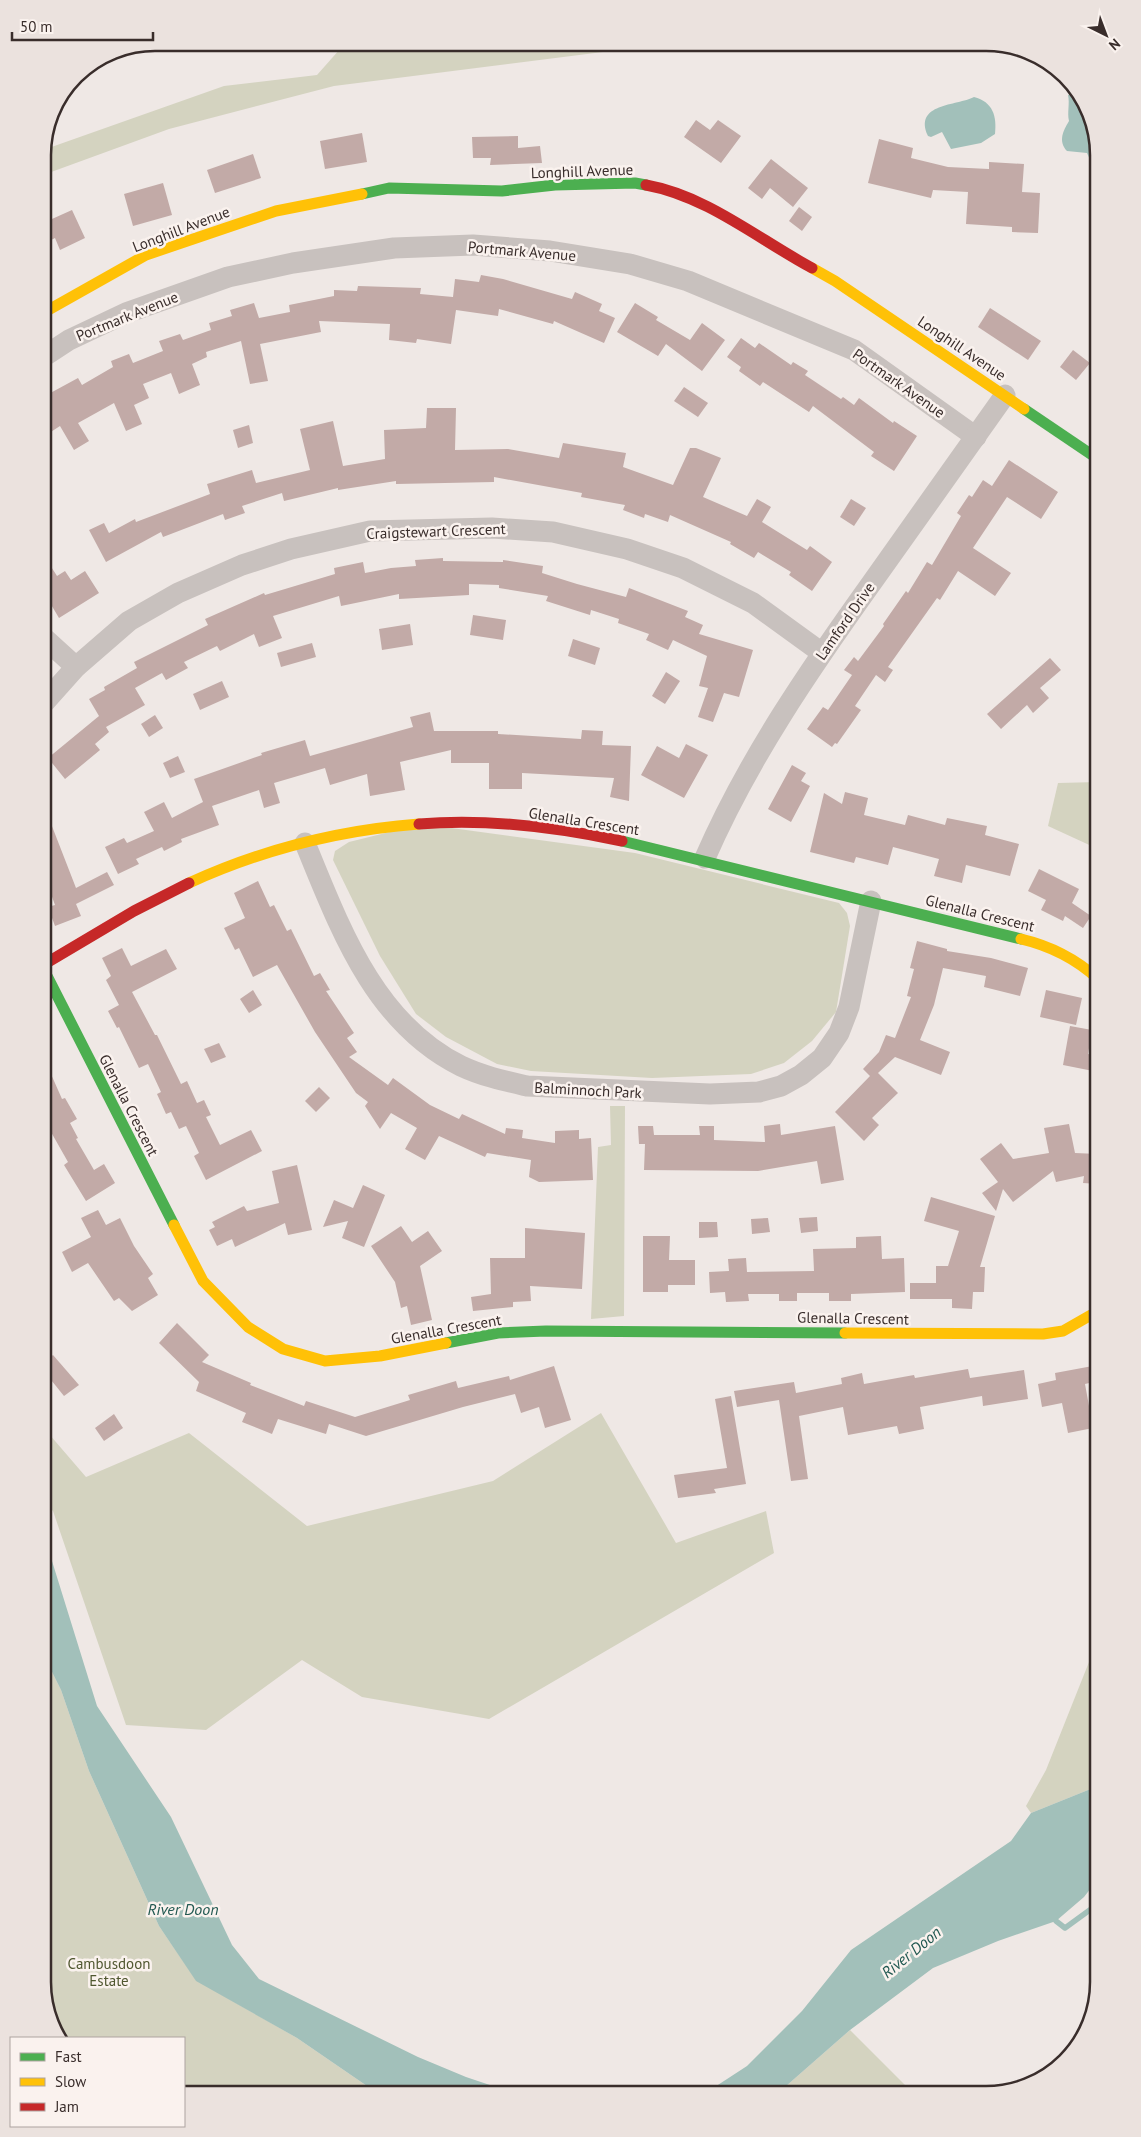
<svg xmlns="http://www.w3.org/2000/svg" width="1141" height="2137" font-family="'PT Sans',sans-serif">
<rect width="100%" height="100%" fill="#efe8e5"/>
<!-- green -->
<g fill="#d4d3c0">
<path d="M353 43H674L334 86 169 129 43 175V150L224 86 317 75 340 49Z"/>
<path d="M1098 782V849L1048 826 1058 783Z"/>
<path d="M422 824 635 853 839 903 847 913 850 926 836 1012 812 1041 784 1063 751 1074 652 1078 531 1071 497 1064 446 1037 416 1014 380 956 333 860 335 851 349 842Z"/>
<path d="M610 1106H625L624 1316 591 1319 598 1147 611 1145Z"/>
<path d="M601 1413 676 1543 766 1511 774 1553 489 1719 362 1697 302 1660 206 1730 126 1725 53 1511 43 1502V1427L86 1477 189 1433 307 1526 493 1481Z"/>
<path d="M1098 1648V1786L1031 1813 1026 1806 1046 1770 1091 1657Z"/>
<path d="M43 1654 61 1690 89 1771 159 1926 196 1980 297 2038 367 2086 388 2094H184V2038H62L51 2025 43 1982Z"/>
<path d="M850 2030 909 2089 897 2094H777Z"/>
</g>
<!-- water -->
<g fill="#a2c0ba">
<path d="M1075 93 1090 112 1098 155V182L1095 181 1091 162 1087 153 1067 151C1058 141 1063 131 1069 121 1067 112 1070 104 1068 95Z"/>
<path d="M974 97C993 102 997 116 995 134L981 143 951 149 942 132 931 137 928 136C913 103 957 106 974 97Z"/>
<path d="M43 1532 97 1706 171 1817 232 1945 259 1979 418 2057 466 2077 517 2094H388L367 2086 297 2038 196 1981 159 1926 89 1771 61 1690 43 1654Z"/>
<path d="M1098 1786V1879L1084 1897 1056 1921 998 1941 933 1968 850 2030 777 2094H704L747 2066 802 2011 851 1950 1011 1841 1031 1813Z"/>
</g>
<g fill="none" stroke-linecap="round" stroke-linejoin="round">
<!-- stream -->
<path stroke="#a2c0ba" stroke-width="5.5" d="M1056 1921 1065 1928 1098 1904"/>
</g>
<!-- building -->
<g fill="#c2aaa7">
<path d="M696 120 710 130 718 120 741 136 721 163 684 137Z"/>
<path d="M362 133 367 162 325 169 320 141Z"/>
<path d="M518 136V148L540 146 542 163 490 165 491 158H473L472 137Z"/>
<path d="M879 139 913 148 911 158 948 167 989 169V162L1024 164 1022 192 1040 193 1038 233 1012 232V227L966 224 968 192 933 190 931 198 868 183Z"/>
<path d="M253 154 261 178 215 193 207 170Z"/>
<path d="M771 159 808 188 793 207 770 188 762 199 748 188Z"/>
<path d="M163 183 172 215 133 226 124 194Z"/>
<path d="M799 207 812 217 802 231 789 221Z"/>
<path d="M72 210 85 238 60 250 55 238 43 244V223Z"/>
<path d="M481 275 503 279 572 299 575 292 602 304 599 311 615 318 604 343 554 321 553 324 499 309 498 316 456 310 451 344 417 339 416 343 389 340 390 324 319 321 321 332 260 344 268 381 250 384 241 341 206 352 207 357 192 364 200 385 179 394 171 373 143 384 149 398 134 405 142 424 126 431 114 403 78 423 89 441 74 450 60 426 43 437V397L78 378 82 385 113 367 111 361 129 354 133 363 163 351 159 341 180 334 183 340 211 330 209 323 232 316 230 310 254 303 259 318 290 312 289 305 334 296V290L357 291 358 286 421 288 420 294 453 297 455 279 479 282Z"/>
<path d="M635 303 658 317 656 320 690 340 702 323 725 340 702 371 666 344 658 356 617 332Z"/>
<path d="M990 308 1041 341 1028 360 978 327Z"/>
<path d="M741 338 755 348 759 343 791 365 793 362 808 371 805 375 841 399 843 397 854 405 859 398 893 423 894 421 917 436 894 471 871 456 874 452 813 406 809 412 763 382 760 386 739 371 741 367 727 357Z"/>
<path d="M1073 350 1090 363 1076 380 1060 367Z"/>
<path d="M684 387 708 403 698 417 674 401Z"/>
<path d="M427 408H456L455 450 508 449 559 458 563 443 626 453 623 467 673 485 690 448H696L721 458 703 497 747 516 757 499 771 507 762 522 807 550 810 546 832 562 812 591 789 575 791 572 758 552 754 558 730 544 731 542 670 515 668 522 645 514 644 518 623 510 625 505 581 497 582 493 494 477V482L396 484V481L338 490V488L284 501 282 493 242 506 245 513 225 520 223 514 163 537 161 532 106 562 89 530 104 523 109 533 135 519 136 522 210 494 207 484 252 470 256 483 310 470 300 429 333 421 343 466 385 459 384 430 426 428Z"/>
<path d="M249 425 253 443 238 448 233 430Z"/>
<path d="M1009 460 1058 492 1041 519 1007 497 973 548 1011 573 995 596 958 571 940 600 937 598 888 667 893 670 885 682 876 675 855 706 861 710 837 744 835 743 832 747 807 729 823 707 828 710 852 675 844 670 854 657 858 661 884 626 883 624 906 591 908 593 927 562 932 565 961 516 957 513 969 495 972 497 983 480 992 486Z"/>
<path d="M851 499 866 508 854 526 840 517Z"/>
<path d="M43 554 57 576 65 571 71 580 85 571 99 593 59 618 43 591Z"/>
<path d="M443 558V561L503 562V560L543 566 542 573 577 584 626 597 629 588 688 611 685 617 703 625 699 634 753 650 739 697 724 693 713 722 698 717 708 688 699 686 707 656 673 640 668 650 646 640 649 634 618 623 619 619 591 610 590 615 546 601 548 596 499 588V585L469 584V595L399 599V594L341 606 339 596 273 616 282 638 259 647 254 634 220 651 217 646 184 662 188 668 166 680 162 673 135 688 145 705 106 727 109 732 95 744 100 750 65 779 48 758 99 716 89 699 105 690 104 687 137 668 134 662 208 625 205 619 264 593 265 595 335 574 334 568 363 562 365 573 391 568 416 566 415 560Z"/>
<path d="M473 615 506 620 503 640 470 635Z"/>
<path d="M410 624 413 645 382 650 379 629Z"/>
<path d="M573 639 600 648 595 665 568 656Z"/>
<path d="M312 643 316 657 281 667 277 653Z"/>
<path d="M1050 658 1061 670 1040 688 1049 698 1033 713 1027 705 1001 729 987 714Z"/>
<path d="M666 672 680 681 665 704 652 696Z"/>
<path d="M222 681 229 697 200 710 193 694Z"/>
<path d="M430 712 434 731H498V734L581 739 582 730 603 731 602 745 631 746 629 801 610 797 614 778 522 773V789H489V763H451V750L400 762 405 790 370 796 367 774 330 785 325 768 274 783 280 803 264 808 259 790 212 806 219 825 181 839 182 842 164 851 162 847 136 859 139 864 118 874 105 847 124 838 127 843 154 831 144 812 164 802 172 818 203 802 194 779 262 755 261 753 305 740 310 756 413 727 410 717Z"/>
<path d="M155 715 163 728 149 737 141 724Z"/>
<path d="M686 744 708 755 684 798 641 775 657 746 679 758Z"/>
<path d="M178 756 185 772 170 778 163 763Z"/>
<path d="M792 765 806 773 801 781 810 786 791 822 768 809Z"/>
<path d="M845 792 868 798 864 815 905 825 908 815 945 825 947 818 987 826 985 835 1019 844 1010 876 966 865 962 883 934 876 939 859 893 847 888 865 856 857 854 863 810 852 824 793 842 804Z"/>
<path d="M43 803 76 888 107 872 114 885 76 904 81 916 55 926 48 907 55 905 43 872Z"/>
<path d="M1039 869 1079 889 1072 903 1091 916 1083 928 1065 916 1063 921 1041 910 1046 900 1028 891Z"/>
<path d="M258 881 270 907 274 905 287 931 291 929 314 976 320 973 330 990 326 991 354 1033 347 1038 357 1052 349 1057 388 1085 393 1078 430 1105 459 1119 462 1114 505 1134 506 1128 523 1130 522 1138 555 1143V1131L579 1130V1139L591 1138 593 1180 539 1182 529 1177 531 1160 487 1153 485 1157 439 1136 425 1160 405 1149 417 1128 391 1113 380 1129 365 1106 368 1102 356 1093 315 1032 277 965 253 977 239 948 235 950 224 928 245 918 234 893Z"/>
<path d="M917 941 947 949V951L991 958 1028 968 1020 996 984 987 986 976 943 968 934 1005 920 1040 950 1052 941 1075 895 1057 878 1073 898 1093 872 1118 879 1125 864 1141 835 1112 870 1076 863 1069 879 1052 886 1035 895 1038 911 997 907 996 914 969 910 968Z"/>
<path d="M122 948 131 966 166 949 177 969 132 992 155 1035H157L181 1084 187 1081 197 1103 204 1100 211 1115 206 1117 220 1145 251 1130 262 1151 206 1180 194 1156 199 1153 186 1126 179 1129 171 1112 166 1114 157 1094 161 1092 148 1064 139 1068 119 1027 117 1028 108 1011 119 1005 106 980 111 976 102 958Z"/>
<path d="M253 990 262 1005 249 1013 240 999Z"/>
<path d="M1046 990 1082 998 1076 1025 1040 1017Z"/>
<path d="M1070 1026 1092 1030 1088 1054 1098 1056V1072L1063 1065Z"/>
<path d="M219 1043 226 1057 211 1063 204 1049Z"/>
<path d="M43 1056 62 1099 65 1098 77 1119 70 1123 78 1138 76 1139 94 1170 104 1164 115 1183 86 1201 64 1165 68 1162 51 1132 43 1136Z"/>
<path d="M319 1087 330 1098 316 1112 305 1101Z"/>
<path d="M780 1124 781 1135 835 1126 844 1180 821 1184 817 1161 758 1171 644 1170 645 1144H639L638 1126H653L654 1135H700L699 1126H714V1140L765 1142 764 1126Z"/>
<path d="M1069 1124 1075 1153 1098 1154V1184L1083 1183 1084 1176 1056 1182 1053 1171 1013 1202 1003 1189 996 1211 982 1193 998 1182 980 1159 1001 1143 1013 1159 1049 1153 1044 1128Z"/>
<path d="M297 1165 312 1230 288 1235 285 1223 235 1247 232 1239 217 1246 209 1230 215 1227 212 1222 244 1206 247 1211 279 1203 272 1171Z"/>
<path d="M363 1185 385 1195 364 1247 342 1238 348 1221 323 1227 334 1200 353 1208Z"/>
<path d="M931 1197 995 1216 980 1267H985L984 1292H973L972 1309 952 1308V1299H910V1283H936V1266H948L959 1231 924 1221Z"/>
<path d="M98 1210 106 1225 120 1218 134 1246 153 1274 148 1278 158 1295 132 1311 119 1298 114 1301 88 1263 72 1272 62 1252 91 1237 81 1218Z"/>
<path d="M817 1217 818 1231 801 1233 799 1218Z"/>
<path d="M768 1218 770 1232 752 1234 751 1219Z"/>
<path d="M699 1222H717L718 1237 699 1238Z"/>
<path d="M401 1226 412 1242 428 1231 442 1251 420 1266 432 1320 411 1325 407 1306 401 1308 395 1282 371 1246Z"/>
<path d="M525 1228 585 1233 582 1289 530 1286 531 1301 513 1302V1307L473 1311 471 1297 491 1294 490 1258H525Z"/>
<path d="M643 1236H670L669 1260H695V1285H668V1292H643Z"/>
<path d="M881 1236 882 1259 904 1258 905 1292 851 1294V1301H829V1293H797V1301H779V1294H748L749 1301 726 1302 725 1292 710 1293 709 1272 729 1271 728 1259 746 1258 747 1272 814 1271 813 1249 856 1248V1237Z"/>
<path d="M177 1323 209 1355 202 1362 251 1383 250 1385 304 1406 306 1401 355 1417 410 1400 408 1395 456 1381 458 1388 509 1376 510 1380 554 1366 571 1420 545 1428 539 1407 521 1413 515 1394 463 1407 366 1436 329 1424 326 1434 278 1419 272 1434 242 1422 246 1413 196 1391 199 1382 159 1343Z"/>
<path d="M53 1355 79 1385 64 1396 43 1370V1364Z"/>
<path d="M1098 1365V1381L1085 1384 1093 1428 1068 1433 1062 1403 1042 1407 1038 1384 1056 1380 1055 1373Z"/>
<path d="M968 1369 970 1378 1024 1370 1028 1399 983 1406 982 1396 920 1407 924 1429 899 1434 897 1426 848 1435 843 1407 799 1416 808 1479 791 1481 779 1400 737 1407 734 1391 794 1382 796 1393 842 1384 841 1378 862 1373 864 1384 914 1375 915 1378Z"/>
<path d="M731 1396 746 1484 714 1489 716 1493 678 1498 674 1475 727 1468 715 1399Z"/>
<path d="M114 1414 123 1428 104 1441 95 1428Z"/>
</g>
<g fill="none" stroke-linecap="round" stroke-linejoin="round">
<!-- street -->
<g stroke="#c8c1be" stroke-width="21">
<path d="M43 357 69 340 126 313 228 277 293 263 394 248 473 245 550 251 630 264 688 281 854 350 976 437"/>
<path d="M43 637 76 667"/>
<path d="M43 704 76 667 129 621 178 593 242 565 291 549 370 531 492 528 553 532 627 549 683 568 753 603 822 653"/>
<path d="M305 843C340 928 374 1023 461 1066 482 1076 505 1081 527 1086L710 1094 759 1092 781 1086 801 1075 822 1058 839 1033 849 1007 871 901"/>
<path d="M705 858C748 759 810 669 873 581 917 519 961 457 1005 395"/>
</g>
<!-- fast -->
<g stroke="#4caf50" stroke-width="11">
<path d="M362 194 389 188 502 191 555 185 635 183 646 185"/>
<path d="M1024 409 1098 459"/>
<path d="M622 841 1021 939"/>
<path d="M43 968 174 1225"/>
<path d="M446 1343 498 1333 546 1331 845 1333"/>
</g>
<!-- slow -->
<g stroke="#ffc107" stroke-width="11">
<path d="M812 268 835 281 1024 409"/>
<path d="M43 313 146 255 276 211 362 194"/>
<path d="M189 883C261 850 340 830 419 824"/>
<path d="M1021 939C1051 946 1075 958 1098 979"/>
<path d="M174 1225 203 1281 248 1327 283 1349 325 1361 380 1356 446 1343"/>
<path d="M845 1333 1043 1334 1063 1331 1098 1311"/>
</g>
<!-- jam -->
<g stroke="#c62828" stroke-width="11">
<path d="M646 185C707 196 758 239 812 268"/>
<path d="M419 824C487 818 556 827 622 841"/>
<path d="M43 965 134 911 189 883"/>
</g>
</g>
<g text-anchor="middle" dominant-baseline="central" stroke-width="5" stroke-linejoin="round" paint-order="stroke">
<!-- street labels -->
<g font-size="15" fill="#392d2b" stroke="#faf2ee">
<text transform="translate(582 171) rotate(-2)">Longhill Avenue</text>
<text transform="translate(181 229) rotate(-21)">Longhill Avenue</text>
<text transform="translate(522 251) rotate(5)">Portmark Avenue</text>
<text transform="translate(127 316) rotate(-22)">Portmark Avenue</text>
<text transform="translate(962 348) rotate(34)">Longhill Avenue</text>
<text transform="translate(899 383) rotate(35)">Portmark Avenue</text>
<text transform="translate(436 531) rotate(-2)">Craigstewart Crescent</text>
<text transform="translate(845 621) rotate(-55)">Lamford Drive</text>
<text transform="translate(584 821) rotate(9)">Glenalla Crescent</text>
<text transform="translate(980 913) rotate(14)">Glenalla Crescent</text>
<text transform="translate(588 1090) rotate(3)">Balminnoch Park</text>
<text transform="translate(129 1105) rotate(63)">Glenalla Crescent</text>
<text transform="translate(853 1318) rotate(1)">Glenalla Crescent</text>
<text transform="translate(446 1329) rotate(-10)">Glenalla Crescent</text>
</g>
<!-- park labels -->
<g font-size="15" fill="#505730" stroke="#faf2ee">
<text x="109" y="1963">Cambusdoon<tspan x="109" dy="17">Estate</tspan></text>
</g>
<!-- water labels -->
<g font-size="16" font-style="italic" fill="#225952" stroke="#faf2ee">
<text x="183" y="1909">River Doon</text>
<text transform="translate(911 1952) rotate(-39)">River Doon</text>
</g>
</g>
<!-- crop -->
<path d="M0 0H1141V2137H0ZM155 51H986A104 104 0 0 1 1090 155V1982A104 104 0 0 1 986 2086H155A104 104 0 0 1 51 1982V155A104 104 0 0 1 155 51Z" fill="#ebe2de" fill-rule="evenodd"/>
<path fill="none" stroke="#392d2b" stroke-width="2.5" d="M155 51H986A104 104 0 0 1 1090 155V1982A104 104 0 0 1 986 2086H155A104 104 0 0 1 51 1982V155A104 104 0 0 1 155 51Z"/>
<!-- legend -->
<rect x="10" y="2037" width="175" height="90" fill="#faf2ee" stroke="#ada3a0"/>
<rect x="20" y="2053" width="25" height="8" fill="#4caf50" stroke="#ada3a0"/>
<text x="55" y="2062" font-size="15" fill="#392d2b">Fast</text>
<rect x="20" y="2078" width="25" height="8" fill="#ffc107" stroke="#ada3a0"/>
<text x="55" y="2087" font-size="15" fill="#392d2b">Slow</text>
<rect x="20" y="2103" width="25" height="8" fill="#c62828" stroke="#ada3a0"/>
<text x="55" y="2112" font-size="15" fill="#392d2b">Jam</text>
<!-- north arrow -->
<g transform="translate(1106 35) rotate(138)" stroke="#faf2ee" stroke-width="4" paint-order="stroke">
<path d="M0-4L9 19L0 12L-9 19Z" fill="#392d2b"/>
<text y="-8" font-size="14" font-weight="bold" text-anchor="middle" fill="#392d2b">N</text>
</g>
<!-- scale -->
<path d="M12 32v8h141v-8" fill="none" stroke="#392d2b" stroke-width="2.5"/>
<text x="20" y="32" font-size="15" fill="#392d2b" stroke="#faf2ee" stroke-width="4" paint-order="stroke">50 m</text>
</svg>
